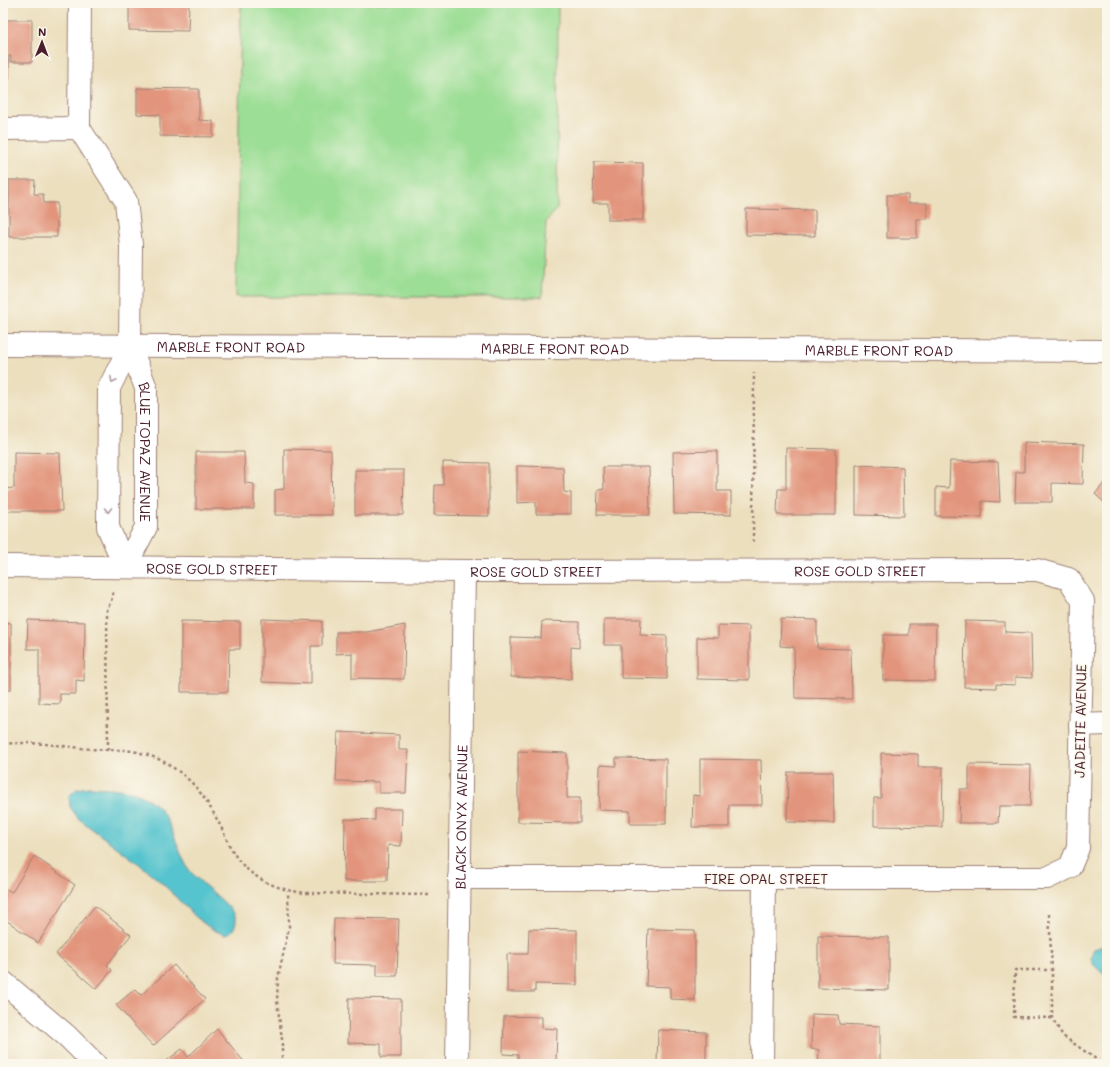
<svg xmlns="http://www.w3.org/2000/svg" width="1110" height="1067" font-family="Mali,sans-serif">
<rect width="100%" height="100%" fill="#fbf7ec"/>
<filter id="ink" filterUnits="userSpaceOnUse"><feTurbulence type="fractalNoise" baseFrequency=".025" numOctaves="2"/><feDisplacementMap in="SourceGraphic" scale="8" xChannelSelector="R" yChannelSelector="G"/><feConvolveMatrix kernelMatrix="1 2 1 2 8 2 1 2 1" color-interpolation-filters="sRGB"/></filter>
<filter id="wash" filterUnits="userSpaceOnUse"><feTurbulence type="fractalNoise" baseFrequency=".012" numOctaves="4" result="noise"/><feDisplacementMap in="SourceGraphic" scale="16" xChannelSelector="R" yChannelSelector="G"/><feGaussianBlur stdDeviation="0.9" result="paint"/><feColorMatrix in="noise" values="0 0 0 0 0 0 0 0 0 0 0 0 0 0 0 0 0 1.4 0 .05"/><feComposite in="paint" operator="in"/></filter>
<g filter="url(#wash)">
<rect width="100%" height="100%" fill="#ecdfbe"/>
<!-- green -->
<path fill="#9cde95" stroke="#737e60" d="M241 3H558L557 209 546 222 542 297H236Z"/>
<!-- water -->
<g fill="#57c4ce" stroke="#50727c">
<path d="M89 787C112 788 131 788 151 801 172 815 175 847 188 868 197 882 235 907 236 919 237 922 234 927 233 930L226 935C198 927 178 896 156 878 131 856 104 839 78 818L70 807 69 796 77 789Z"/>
<path d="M1103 946H1107V976C1097 968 1086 963 1094 949Z"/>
</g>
<g id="blocks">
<!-- building -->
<g fill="#e2947c">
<path d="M147 3H189L188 31 129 30V7L147 6Z"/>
<path d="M3 20H32V62H11V56H9V79H3Z"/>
<path d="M137 88 199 89V120L213 121V137L160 136V115L137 114Z"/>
<path d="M594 162 643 163V220H608V203H593Z"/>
<path d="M9 180H35L34 194H43L44 203H57V237H9Z"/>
<path d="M887 195H908V203H927V219H917V238H887Z"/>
<path d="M746 209 815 210V236L746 235Z"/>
<path d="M1024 442 1084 444 1083 484 1052 483V502H1015L1016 472H1024Z"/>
<path d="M786 448 836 449V515H777L778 489H786Z"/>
<path d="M284 449 331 450 332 515H275V490L284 489Z"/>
<path d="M717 451V491H731V515L674 514 673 452Z"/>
<path d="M14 452 60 453 62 511H3V489L14 488Z"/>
<path d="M196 452H244L245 483 254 484V509H196Z"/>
<path d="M950 461 998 462 1000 502 982 501V517L936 516V487L949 488Z"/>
<path d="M443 462 489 463V516L434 515 435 485H443Z"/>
<path d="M856 465 903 467 904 516 856 515Z"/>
<path d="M517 466 563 467 564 492 571 493V514H536V502L517 503Z"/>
<path d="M603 467H649L650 515H597L598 490 604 489Z"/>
<path d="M355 470H404L403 515H355Z"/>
<path d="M1107 480V505L1095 494Z"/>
<path d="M262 619 322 621V646H311V684L262 682Z"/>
<path d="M604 619H641L640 635 667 636V679L621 678V645H604Z"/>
<path d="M781 619 817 620V648L851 649 852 699 795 698 794 647 780 646Z"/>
<path d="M28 620 85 622 84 681 76 680V694H60V704L39 703V649H27Z"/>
<path d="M181 621 240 622V649H229L228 692H181Z"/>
<path d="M542 621 579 622V648L571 647V679L511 677V637L541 638Z"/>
<path d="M965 621 1005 622V632L1031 633 1032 678 1015 677V685L996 684V688L964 687Z"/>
<path d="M3 622 11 623V690H3Z"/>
<path d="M909 624H936L935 681 883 680V635H909Z"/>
<path d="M405 625 404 679 352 678V653L336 654V632H367Z"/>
<path d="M718 625 749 626V680L697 679V637L718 638Z"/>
<path d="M338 732 399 735V750H408L406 793H379V782L336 781Z"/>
<path d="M518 751 567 753V798H580V823L518 822Z"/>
<path d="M881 753 918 754V767H943L942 827 874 826V798H881Z"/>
<path d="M616 758 666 759V824H630V811L599 810 600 765 616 766Z"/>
<path d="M700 759 761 760 762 805H729V827H692L693 795 700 796Z"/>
<path d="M969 764 1031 765 1030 806H999L998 823H959L960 789H969Z"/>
<path d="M788 772H833L834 823 787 822Z"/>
<path d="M375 809H402L401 846 388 845 387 881H344L345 819 375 820Z"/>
<path d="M34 856 75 885 38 943 3 918V892L6 889 12 892Z"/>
<path d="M95 906 131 935 107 965 112 970 96 989 56 954Z"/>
<path d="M334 918 399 919 397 976H377V965L333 964Z"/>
<path d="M529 929 577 930V985L535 984V992H507V954H528Z"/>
<path d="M648 929 695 930V1000L670 999V987L646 986Z"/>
<path d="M818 936 889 937V990L818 988Z"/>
<path d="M174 965 205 999 153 1046 116 1005 135 989 141 995Z"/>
<path d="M349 998 401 999V1057H381V1044L348 1043Z"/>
<path d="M812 1014 838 1015 839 1024 880 1026V1064H818L819 1050 811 1049Z"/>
<path d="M504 1016 542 1017V1028L557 1029 556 1064H518V1055L503 1054Z"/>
<path d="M217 1029 246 1064H167L165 1062 182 1049 188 1057Z"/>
<path d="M658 1030 706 1032V1064H657Z"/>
</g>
</g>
</g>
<g filter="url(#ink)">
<use href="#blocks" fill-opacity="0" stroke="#9b7f74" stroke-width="1"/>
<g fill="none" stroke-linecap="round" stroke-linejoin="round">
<!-- minor casing -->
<g stroke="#9b7f74" stroke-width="24">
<g id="minor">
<path id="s1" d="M80 3 79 128 126 201 131 245 130 346 146 388V527L125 567"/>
<path d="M3 129 79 128"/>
<path id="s2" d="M3 345 1107 351"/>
<path id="s3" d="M3 566 464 571 1037 570 1069 579 1083 601 1078 848 1070 867 1047 878H459"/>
<path d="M125 567 108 527 109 388 130 346"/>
<path d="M1080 725 1107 724"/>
<path d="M3 982 67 1036 95 1064"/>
<path id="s4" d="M457 1064 464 571"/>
<path d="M762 1064 764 878"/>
</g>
</g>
<!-- path -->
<g stroke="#9b7f74" stroke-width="2.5" stroke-dasharray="3 3" stroke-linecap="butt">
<path d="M753 542 754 373"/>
<path d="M3 744C35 741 59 746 91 749 102 750 113 750 124 750 140 751 163 759 175 769 198 784 211 807 223 831 227 840 231 850 237 858 253 880 279 890 305 893L431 895"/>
<path d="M108 750 107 610 113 596V591"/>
<path d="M1049 914 1052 970V1018L1063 1036 1103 1064"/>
<path d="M1052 1018 1014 1017 1015 970H1052"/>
<path d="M282 1064V1039L277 1001 278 978 289 927 288 891"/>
</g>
<!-- minor -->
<use href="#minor" stroke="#fff" stroke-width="22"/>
</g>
<!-- one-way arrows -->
<defs><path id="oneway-chevron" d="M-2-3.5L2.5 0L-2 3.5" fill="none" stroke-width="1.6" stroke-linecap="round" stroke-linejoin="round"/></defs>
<g stroke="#ae9aa0">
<use href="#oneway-chevron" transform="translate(113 380) rotate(117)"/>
<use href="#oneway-chevron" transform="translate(108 510) rotate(90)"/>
</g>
</g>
<g text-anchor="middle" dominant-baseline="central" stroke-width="3" stroke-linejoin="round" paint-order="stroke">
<!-- street labels -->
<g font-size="14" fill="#4a1f2b" stroke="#fbf7ec">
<text stroke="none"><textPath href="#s2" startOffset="228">MARBLE FRONT ROAD</textPath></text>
<text stroke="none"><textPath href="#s2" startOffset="552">MARBLE FRONT ROAD</textPath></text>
<text stroke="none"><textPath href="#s2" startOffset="876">MARBLE FRONT ROAD</textPath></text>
<text stroke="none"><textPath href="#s1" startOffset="466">BLUE TOPAZ AVENUE</textPath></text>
<text stroke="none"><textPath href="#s3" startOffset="209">ROSE GOLD STREET</textPath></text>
<text stroke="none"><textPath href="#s3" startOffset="533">ROSE GOLD STREET</textPath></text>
<text stroke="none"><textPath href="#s3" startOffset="857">ROSE GOLD STREET</textPath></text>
<text transform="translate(1080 721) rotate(-89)">JADEITE AVENUE</text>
<text stroke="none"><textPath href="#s4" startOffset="247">BLACK ONYX AVENUE</textPath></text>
<text x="766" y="878">FIRE OPAL STREET</text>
</g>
</g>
<!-- margin -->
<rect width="1110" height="1067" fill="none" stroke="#fbf7ec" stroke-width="16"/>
<!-- north arrow -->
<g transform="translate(42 42) rotate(1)" stroke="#fbf7ec" stroke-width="3" paint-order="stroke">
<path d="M0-3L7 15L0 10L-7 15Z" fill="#4a1f2b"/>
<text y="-6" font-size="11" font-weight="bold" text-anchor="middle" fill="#4a1f2b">N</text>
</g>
</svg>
